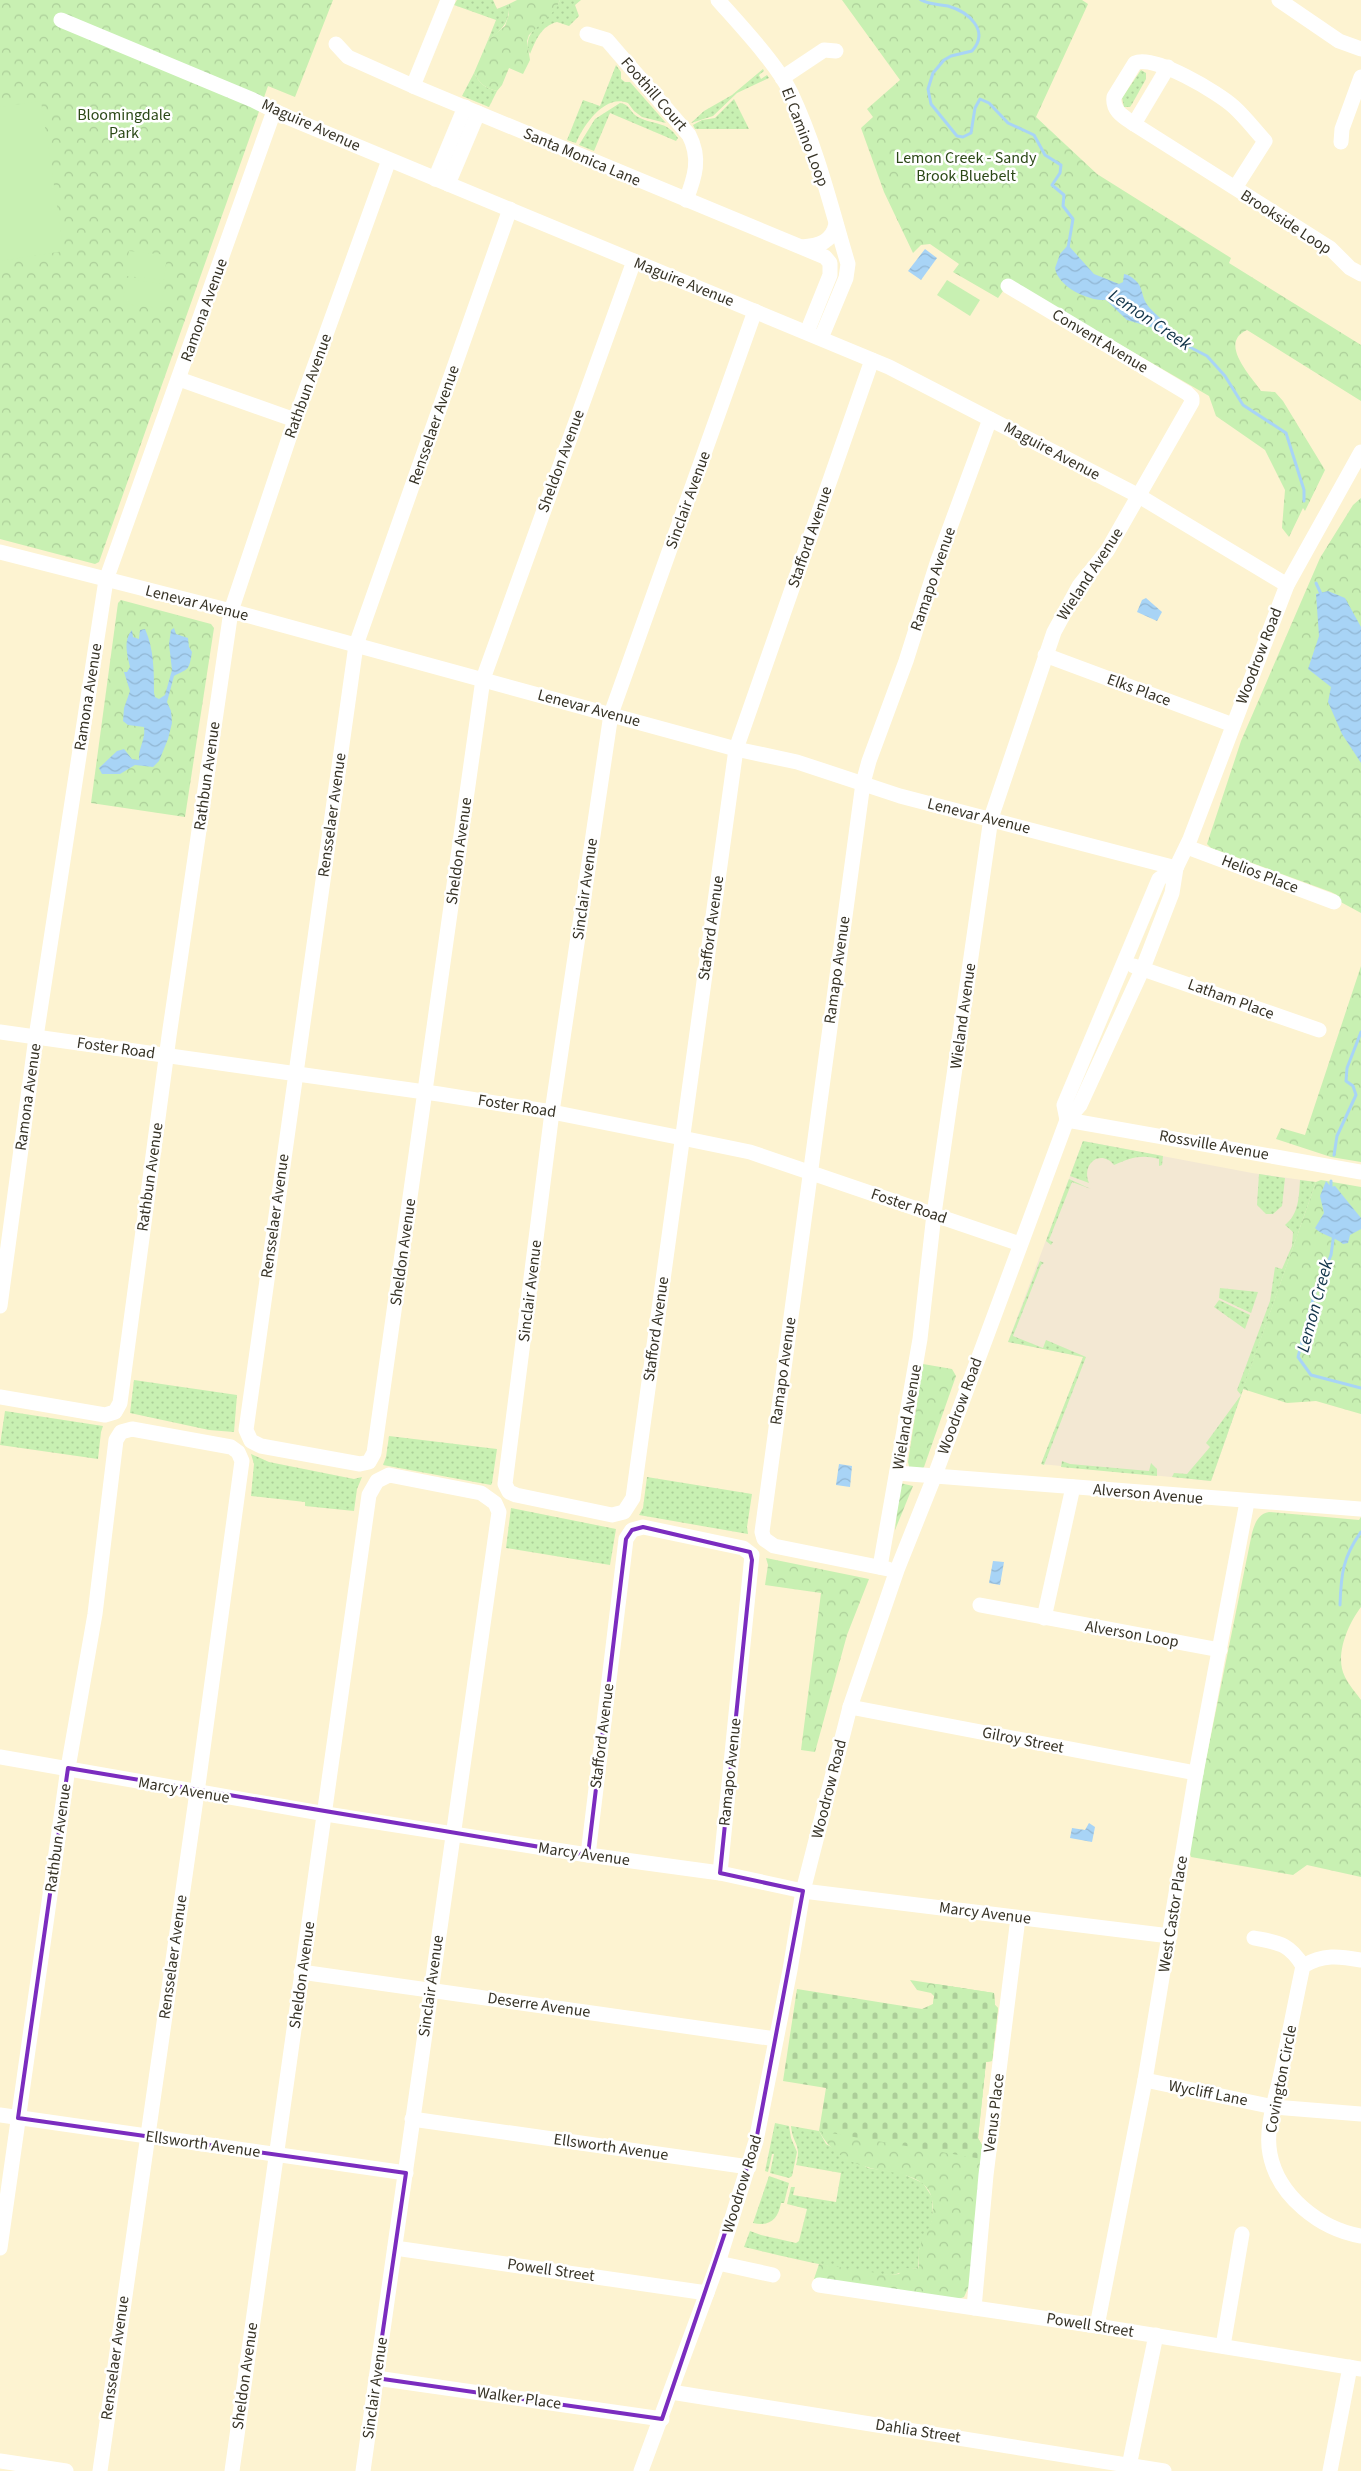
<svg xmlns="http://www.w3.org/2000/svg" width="1361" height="2471" font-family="'Source Sans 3',sans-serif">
<defs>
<pattern id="grass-dots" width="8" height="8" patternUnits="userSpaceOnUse" patternTransform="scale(1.25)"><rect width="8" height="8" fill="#c8f0b2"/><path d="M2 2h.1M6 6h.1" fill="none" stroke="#acce99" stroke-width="1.8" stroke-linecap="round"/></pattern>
<pattern id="forest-crowns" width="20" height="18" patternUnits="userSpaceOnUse" patternTransform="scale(1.25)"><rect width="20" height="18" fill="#c8f0b2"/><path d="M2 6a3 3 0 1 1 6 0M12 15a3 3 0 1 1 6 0" fill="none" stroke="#acce99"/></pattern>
<pattern id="cemetery-stones" width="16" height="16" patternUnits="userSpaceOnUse" patternTransform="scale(1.25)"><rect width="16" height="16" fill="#c8f0b2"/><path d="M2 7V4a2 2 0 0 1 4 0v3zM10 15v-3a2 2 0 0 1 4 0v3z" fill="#acce99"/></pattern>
<pattern id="garden-furrows" width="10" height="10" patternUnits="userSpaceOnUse" patternTransform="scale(1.25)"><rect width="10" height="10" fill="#c8f0b2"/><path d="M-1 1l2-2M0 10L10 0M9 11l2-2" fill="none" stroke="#acce99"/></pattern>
<pattern id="water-waves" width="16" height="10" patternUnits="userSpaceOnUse" patternTransform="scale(1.25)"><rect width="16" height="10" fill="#a8d4f6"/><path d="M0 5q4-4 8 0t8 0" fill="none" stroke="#91b6d3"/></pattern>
</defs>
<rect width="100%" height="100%" fill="#fdf3d1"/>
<!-- commercial -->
<path fill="#f3e8d3" d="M1083 1141 1252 1173 1316 1182 1211 1481 1041 1464 1083 1357 1008 1342Z"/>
<!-- grass -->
<g fill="url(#grass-dots)">
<path d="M457 0H493L497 9 509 4C510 22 502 30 488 40L496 20 454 5Z"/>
<path d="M560 0H581L575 5 579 16 569 26 557 22C541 26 536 40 530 54 519 29 552 20 560 0Z"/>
<path d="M616 65 621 72V79L625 82H630L666 123 642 117 634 111 628 103C605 93 583 126 576 143L567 140 583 100 600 106Z"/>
<path d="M763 69 764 71 759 75 761 79 767 75 769 78 737 93 713 116 691 123 704 111 732 95Z"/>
<path d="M1141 70 1146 73V79L1132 104 1130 107H1124L1122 98Z"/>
<path d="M474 73C480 84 485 88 497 91L489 107 462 96Z"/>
<path d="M734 99 749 129H695L693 125 702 120 715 118Z"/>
<path d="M620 103C630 104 630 113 638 117 655 126 666 120 678 138L676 141 610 113 594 151 579 145 595 119Z"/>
<path d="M1083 1141 1163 1156 1162 1165 1159 1166V1159C1141 1154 1130 1158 1114 1165 1101 1149 1081 1163 1089 1183L1070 1176Z"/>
<path d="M1259 1174 1285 1178 1282 1206 1273 1214H1266L1257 1205Z"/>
<path d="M1069 1179 1091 1189 1072 1182 1049 1240 1053 1242 1051 1245 1046 1241Z"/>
<path d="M1300 1180 1316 1182 1211 1481 1172 1477 1174 1473 1187 1474 1210 1447 1206 1443 1241 1395 1237 1390 1270 1301 1275 1267 1282 1269 1292 1246 1293 1232 1285 1225C1299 1214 1299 1196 1300 1180Z"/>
<path d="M1040 1261 1044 1263 1041 1265 1013 1336 1043 1348 1046 1340 1086 1357 1044 1465 1041 1464 1083 1357 1008 1342Z"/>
<path d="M1220 1288 1258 1292 1251 1313 1219 1298Z"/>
<path d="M1219 1300 1250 1315 1245 1329 1214 1307Z"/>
<path d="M134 1380 237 1395 234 1432 209 1430 130 1413Z"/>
<path d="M5 1411 103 1426 101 1432 98 1459 0 1445Z"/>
<path d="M389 1436 497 1449 492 1483 491 1485 383 1465 386 1457Z"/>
<path d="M251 1454 269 1462 354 1479 362 1477 357 1489 354 1511 305 1506V1502L251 1496 254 1464Z"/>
<path d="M1062 1461 1070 1464 1149 1471 1151 1463 1157 1469V1476L1061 1467Z"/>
<path d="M647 1477 752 1494 747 1527 748 1534 639 1515 643 1508Z"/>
<path d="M511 1508 616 1529 610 1565 506 1548Z"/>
<path d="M775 2123 789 2126 791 2138 797 2152 792 2176 789 2178 770 2173 774 2154H772L768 2172 765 2171Z"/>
<path d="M791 2126 819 2131 826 2144 868 2168 901 2173 923 2183 932 2197 933 2217 928 2234 919 2249 918 2269C907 2267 899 2276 888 2275 840 2270 791 2258 744 2247L750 2231 761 2235 796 2243 799 2241 807 2209 787 2204 791 2187H795L793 2195 836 2202 841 2173 796 2165C802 2143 793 2146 791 2126Z"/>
<path d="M769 2176 789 2183 784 2203H781C778 2219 770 2227 753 2223Z"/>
</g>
<!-- forest -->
<g fill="url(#forest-crowns)">
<path d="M0 0H333L295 97 268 86 99 562 95 564 0 539Z"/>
<path d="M517 0H560L556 9 529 35 527 41 530 60 523 74 509 68 502 85 497 91C485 88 480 84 474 73L488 40 505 26 509 14V4Z"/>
<path d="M842 0H1082L1088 4 1036 117 1097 174 1231 258 1229 263 1361 345V401L1247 330C1218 343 1251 376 1261 391L1275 392 1283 401 1325 470 1305 511 1303 508 1289 537 1282 528 1285 490 1265 450 1216 416 1209 396 1010 281 998 298 953 272 959 264 930 244 921 245 913 253 884 192 861 128 873 117 867 109 900 80Z"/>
<path d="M1361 498V913L1337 900V895L1331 892 1211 848 1207 844 1241 741 1320 558 1353 505Z"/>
<path d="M121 600 211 624 214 628 185 817 91 803 118 603Z"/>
<path d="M1361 966V1162L1331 1157 1276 1139 1281 1128 1305 1135Z"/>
<path d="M1321 1180 1361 1187V1414L1316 1401 1287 1403 1243 1389 1316 1182Z"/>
<path d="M923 1364 952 1369 956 1376 924 1467 922 1469 910 1470 908 1462Z"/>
<path d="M1269 1512 1359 1520 1361 1517V1607C1348 1624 1334 1656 1345 1677 1349 1685 1356 1693 1361 1700V1877L1307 1865 1293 1875 1191 1857 1188 1848 1252 1533C1255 1523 1258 1514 1269 1512Z"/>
<path d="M766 1558 869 1579 847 1635 815 1752 801 1750 821 1593 765 1585 768 1565Z"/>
<path d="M910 1980 994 1993 995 2005 998 2008 992 2061 986 2062 978 2138 983 2147 969 2286 964 2297 953 2301 814 2279 819 2264 890 2275 899 2274 903 2268 918 2269C920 2262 917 2256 919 2250 921 2239 930 2231 932 2218 940 2171 897 2176 867 2167 847 2162 829 2150 819 2131L933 2004 934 1996 931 1993 917 1990Z"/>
</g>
<!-- cemetery -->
<path fill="url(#cemetery-stones)" d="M936 1984 994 1993 995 2005 998 2008 992 2061 986 2062 978 2138 983 2147 982 2159 819 2131 826 2088 783 2081 797 1989 922 2009 933 2004Z"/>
<!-- garden -->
<path fill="url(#garden-furrows)" d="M900 1483 913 1486 895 1530Z"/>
<!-- pitch -->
<g fill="#c8f0b2">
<path d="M41 101 64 251 0 261V107Z"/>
<path d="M129 251 167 255 164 280 126 276Z"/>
<path d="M126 279 164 284 161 308 123 304Z"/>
<path d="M947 280 980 300 970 316 937 295Z"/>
</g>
<!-- water -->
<g fill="url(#water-waves)">
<path d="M1068 245 1094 274 1119 284 1123 282 1124 274C1130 275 1133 278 1137 282 1142 287 1142 295 1145 301 1152 315 1171 321 1172 339L1169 341 1154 328 1127 320 1106 300C1088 301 1058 287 1055 268L1060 254Z"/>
<path d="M925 249 937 258 921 280 908 271Z"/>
<path d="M1328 591 1345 598 1361 627V763L1342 734 1328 702 1331 687 1308 669 1319 636 1316 594Z"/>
<path d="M1146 598 1162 612 1157 621 1137 612 1142 600Z"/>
<path d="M174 628 176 634 188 638 189 647 192 652C189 671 189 668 174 676L167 702 171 711 172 723 168 739 159 761 153 767 135 765 120 774H102L99 768 117 751 124 749 132 759 139 760C138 748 146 739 144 727L128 725 123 721 124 708 130 691 124 672H127L130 667C127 654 123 641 132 630L133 637 139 639 140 630 145 629C154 649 154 671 154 693L155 697 159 699 165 695 172 670 169 644 171 630Z"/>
<path d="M1326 1181 1331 1187 1335 1186 1361 1218V1229L1350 1235 1348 1243 1343 1244C1335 1237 1321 1235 1315 1228L1324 1213 1320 1196Z"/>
<path d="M839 1464 852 1466 850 1487 836 1485Z"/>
<path d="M993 1561 1004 1562 1000 1585 989 1583Z"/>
<path d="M1089 1823 1095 1827 1092 1842 1070 1838 1072 1828 1085 1830Z"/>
</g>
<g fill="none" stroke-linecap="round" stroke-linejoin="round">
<!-- stream -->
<g stroke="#a8d4f6" stroke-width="3">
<path d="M921 0C930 5 939 4 948 6 969 12 990 31 972 51L951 56 944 60 933 73 928 89 931 104 957 136 963 137 971 133 975 108 980 99 989 103 1008 123 1034 135 1045 155 1061 165 1060 173 1052 185 1064 195 1063 206 1073 219 1068 248"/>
<path d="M1170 337 1207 356 1225 376 1243 405 1286 433 1304 490V501"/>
<path d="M1316 583 1322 596"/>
<path d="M1334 1155 1337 1136 1356 1095 1353 1086 1346 1081 1347 1068 1361 1032"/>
<path d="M1331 1181V1189"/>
<path d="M1334 1233 1331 1255 1314 1295 1298 1357 1311 1375 1361 1388"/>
<path d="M1340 1605C1341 1574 1343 1557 1361 1532"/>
</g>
<!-- minor -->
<g stroke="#fff" stroke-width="15">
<path d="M718 0C740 25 777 64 791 93 817 148 831 207 848 264L846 278 821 338"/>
<path d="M1279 0 1339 41 1361 49"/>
<path d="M61 20 253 100 287 117 889 367 1139 496 1287 585"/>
<path d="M587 34 607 40 689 135C701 158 695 177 686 200"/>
<path d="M336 44 348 57 413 86 825 257 830 263V275L807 332"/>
<path d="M782 78 824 50 836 51"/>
<path d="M413 86 448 0"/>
<path d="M1134 124 1168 67"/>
<path d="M1341 142 1342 129 1361 77"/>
<path d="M435 179 465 107"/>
<path d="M448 184 478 113"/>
<path d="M1235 188 1265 141C1255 130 1245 117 1234 107 1219 93 1154 54 1135 63L1114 97C1112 111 1124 117 1134 124L1330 248 1350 268 1361 274"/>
<path d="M510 209 356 645 246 1430 251 1441 261 1446 360 1464 369 1462 374 1453 483 679 634 261"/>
<path d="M802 247C819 246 832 242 836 224"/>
<path d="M755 311 611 714 552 1112 505 1484 509 1492 516 1495 612 1515 624 1512 633 1498 736 749 872 360"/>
<path d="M179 379 295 420"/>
<path d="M0 552 231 611 736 749 797 762 900 796 1176 868"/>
<path d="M1045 655 1233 725"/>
<path d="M1187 847 1334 902"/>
<path d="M1134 966 1319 1030"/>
<path d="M0 1032 439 1094 552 1112 682 1138 750 1152 1020 1244"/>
<path d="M1067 1120 1361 1172"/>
<path d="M1067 1120 1064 1105 1159 879 1176 868"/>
<path d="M0 1306 36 1037 106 580 274 111"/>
<path d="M0 1397 105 1415 115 1412 120 1403 169 1036 231 611 295 420 389 160"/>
<path d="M897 1473 1360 1509"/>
<path d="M880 1567 920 1339 934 1214 991 818 1054 632 1079 586 1107 551 1192 402V398L1187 393 1008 286"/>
<path d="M888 1569 774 1546 764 1539 762 1532 863 783 869 761 906 661 938 560 990 419"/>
<path d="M980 1605 1220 1650"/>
<path d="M1044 1618 1073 1487"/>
<path d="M850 1707 1196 1773"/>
<path d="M0 1757 326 1814 588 1855 720 1873 803 1891 1170 1936"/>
<path d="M588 1855 626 1539 632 1530 643 1527 743 1548 752 1555 720 1873"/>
<path d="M1254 1938C1279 1943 1289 1943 1303 1966"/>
<path d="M1361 1960C1339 1956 1323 1954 1303 1966 1295 2003 1288 2041 1280 2078 1275 2101 1265 2130 1270 2154 1278 2196 1320 2229 1361 2236"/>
<path d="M301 1972 776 2039"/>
<path d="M1145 2080 1274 2107 1361 2114"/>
<path d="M0 2115 406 2173"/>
<path d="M412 2119 749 2167"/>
<path d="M0 2248 68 1768 95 1614 116 1440 121 1432 132 1429 231 1447 238 1452 242 1461 199 1778 100 2471"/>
<path d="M395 2248 707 2293"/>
<path d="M718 2263 773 2275"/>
<path d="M819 2285 1097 2326 1361 2369"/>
<path d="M974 2308 986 2175 1018 1918"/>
<path d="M1097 2326 1145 2080 1196 1773 1247 1502"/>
<path d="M1223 2346 1242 2234"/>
<path d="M376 2378 662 2419"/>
<path d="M671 2392 1164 2471"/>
<path d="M0 2461 66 2471"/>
<path d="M232 2471C277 2146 326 1821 369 1495L377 1481 389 1475 481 1493 495 1503 499 1512C451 1831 408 2151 363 2471"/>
<path d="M641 2471 718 2263 756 2141 790 1970 803 1891 850 1707 897 1570 935 1475 1067 1120 1080 1105 1143 968 1172 893 1176 868 1190 839 1287 585 1361 452"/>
<path d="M1128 2471 1156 2335"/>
<path d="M1330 2471 1350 2367"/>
</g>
</g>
<!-- marked area -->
<path fill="none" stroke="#7b2cbf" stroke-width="4" stroke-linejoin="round" d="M643 1527 750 1552 752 1560 720 1873 803 1891 756 2141 662 2419 376 2378 406 2173 18 2118 68 1768 588 1855 626 1539 632 1530Z"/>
<g text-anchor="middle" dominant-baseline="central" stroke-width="5" stroke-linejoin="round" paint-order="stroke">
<!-- street labels -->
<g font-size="16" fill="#373326" stroke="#fff">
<text transform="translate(654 94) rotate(49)">Foothill Court</text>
<text transform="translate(311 125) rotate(24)">Maguire Avenue</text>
<text transform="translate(805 137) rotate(69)">El Camino Loop</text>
<text transform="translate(582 157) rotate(23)">Santa Monica Lane</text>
<text transform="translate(1286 222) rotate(33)">Brookside Loop</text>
<text transform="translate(684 282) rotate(22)">Maguire Avenue</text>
<text transform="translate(204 310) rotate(-70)">Ramona Avenue</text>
<text transform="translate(1100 341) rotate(31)">Convent Avenue</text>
<text transform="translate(308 386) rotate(-70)">Rathbun Avenue</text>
<text transform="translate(434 425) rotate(-71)">Rensselaer Avenue</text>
<text transform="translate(1052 451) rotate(28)">Maguire Avenue</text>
<text transform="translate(561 461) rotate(-70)">Sheldon Avenue</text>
<text transform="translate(688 500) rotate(-70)">Sinclair Avenue</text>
<text transform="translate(810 537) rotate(-71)">Stafford Avenue</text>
<text transform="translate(1090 574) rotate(-57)">Wieland Avenue</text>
<text transform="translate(933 579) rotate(-71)">Ramapo Avenue</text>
<text transform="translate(197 603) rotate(14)">Lenevar Avenue</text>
<text transform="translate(1259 656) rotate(-69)">Woodrow Road</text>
<text transform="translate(1139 690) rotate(20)">Elks Place</text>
<text transform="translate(88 697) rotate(-81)">Ramona Avenue</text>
<text transform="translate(589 708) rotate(15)">Lenevar Avenue</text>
<text transform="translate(207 776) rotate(-82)">Rathbun Avenue</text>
<text transform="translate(332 815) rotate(-82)">Rensselaer Avenue</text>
<text transform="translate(979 816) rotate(14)">Lenevar Avenue</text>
<text transform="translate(459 851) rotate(-82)">Sheldon Avenue</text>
<text transform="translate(1260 874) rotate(21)">Helios Place</text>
<text transform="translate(585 889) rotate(-82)">Sinclair Avenue</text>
<text transform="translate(711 928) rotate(-82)">Stafford Avenue</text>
<text transform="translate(837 970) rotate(-82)">Ramapo Avenue</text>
<text transform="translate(1231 999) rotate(20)">Latham Place</text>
<text transform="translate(963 1016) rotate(-82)">Wieland Avenue</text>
<text transform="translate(116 1048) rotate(8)">Foster Road</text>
<text transform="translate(28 1097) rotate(-82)">Ramona Avenue</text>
<text transform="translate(517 1106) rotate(9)">Foster Road</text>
<text transform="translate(1214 1145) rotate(10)">Rossville Avenue</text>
<text transform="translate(150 1177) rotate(-82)">Rathbun Avenue</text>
<text transform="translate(909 1206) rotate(19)">Foster Road</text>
<text transform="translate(275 1216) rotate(-82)">Rensselaer Avenue</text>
<text transform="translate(403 1252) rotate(-82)">Sheldon Avenue</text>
<text transform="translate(530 1291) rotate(-83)">Sinclair Avenue</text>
<text transform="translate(656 1329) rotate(-82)">Stafford Avenue</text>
<text transform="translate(783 1371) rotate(-82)">Ramapo Avenue</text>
<text transform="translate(960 1406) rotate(-70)">Woodrow Road</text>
<text transform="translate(907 1417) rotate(-80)">Wieland Avenue</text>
<text transform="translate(1148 1494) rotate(5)">Alverson Avenue</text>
<text transform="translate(1132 1634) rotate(10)">Alverson Loop</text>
<text transform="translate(602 1736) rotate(-83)">Stafford Avenue</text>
<text transform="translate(1023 1740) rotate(11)">Gilroy Street</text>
<text transform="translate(730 1772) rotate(-84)">Ramapo Avenue</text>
<text transform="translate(829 1789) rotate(-76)">Woodrow Road</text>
<text transform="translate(184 1790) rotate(10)">Marcy Avenue</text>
<text transform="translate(58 1838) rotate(-82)">Rathbun Avenue</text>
<text transform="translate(584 1854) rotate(8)">Marcy Avenue</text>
<text transform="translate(985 1913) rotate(7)">Marcy Avenue</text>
<text transform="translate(1173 1914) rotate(-81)">West Castor Place</text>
<text transform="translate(173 1957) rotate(-82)">Rensselaer Avenue</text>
<text transform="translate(302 1975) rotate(-82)">Sheldon Avenue</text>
<text transform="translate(431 1986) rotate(-82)">Sinclair Avenue</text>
<text transform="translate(539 2005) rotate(8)">Deserre Avenue</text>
<text transform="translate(1281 2079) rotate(-79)">Covington Circle</text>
<text transform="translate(1208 2093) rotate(11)">Wycliff Lane</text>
<text transform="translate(994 2113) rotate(-83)">Venus Place</text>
<text transform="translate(203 2144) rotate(8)">Ellsworth Avenue</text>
<text transform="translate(611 2147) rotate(8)">Ellsworth Avenue</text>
<text transform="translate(742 2184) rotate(-73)">Woodrow Road</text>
<text transform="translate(551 2270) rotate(8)">Powell Street</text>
<text transform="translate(1090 2325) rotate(9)">Powell Street</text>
<text transform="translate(115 2358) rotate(-82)">Rensselaer Avenue</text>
<text transform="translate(245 2376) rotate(-82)">Sheldon Avenue</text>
<text transform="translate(375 2388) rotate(-82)">Sinclair Avenue</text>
<text transform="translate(519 2398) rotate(8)">Walker Place</text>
<text transform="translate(918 2431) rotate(9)">Dahlia Street</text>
</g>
<!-- park labels -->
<g font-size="16" fill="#2c4917" stroke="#fff">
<text x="124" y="115">Bloomingdale<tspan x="124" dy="18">Park</tspan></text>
<text x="966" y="158">Lemon Creek - Sandy<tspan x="966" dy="18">Brook Bluebelt</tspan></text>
</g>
<!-- water labels -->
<g font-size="18" font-style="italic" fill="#12344a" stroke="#fff">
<text transform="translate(1150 320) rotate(34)">Lemon Creek</text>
<text transform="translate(1315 1306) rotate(-75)">Lemon Creek</text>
</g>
</g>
</svg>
